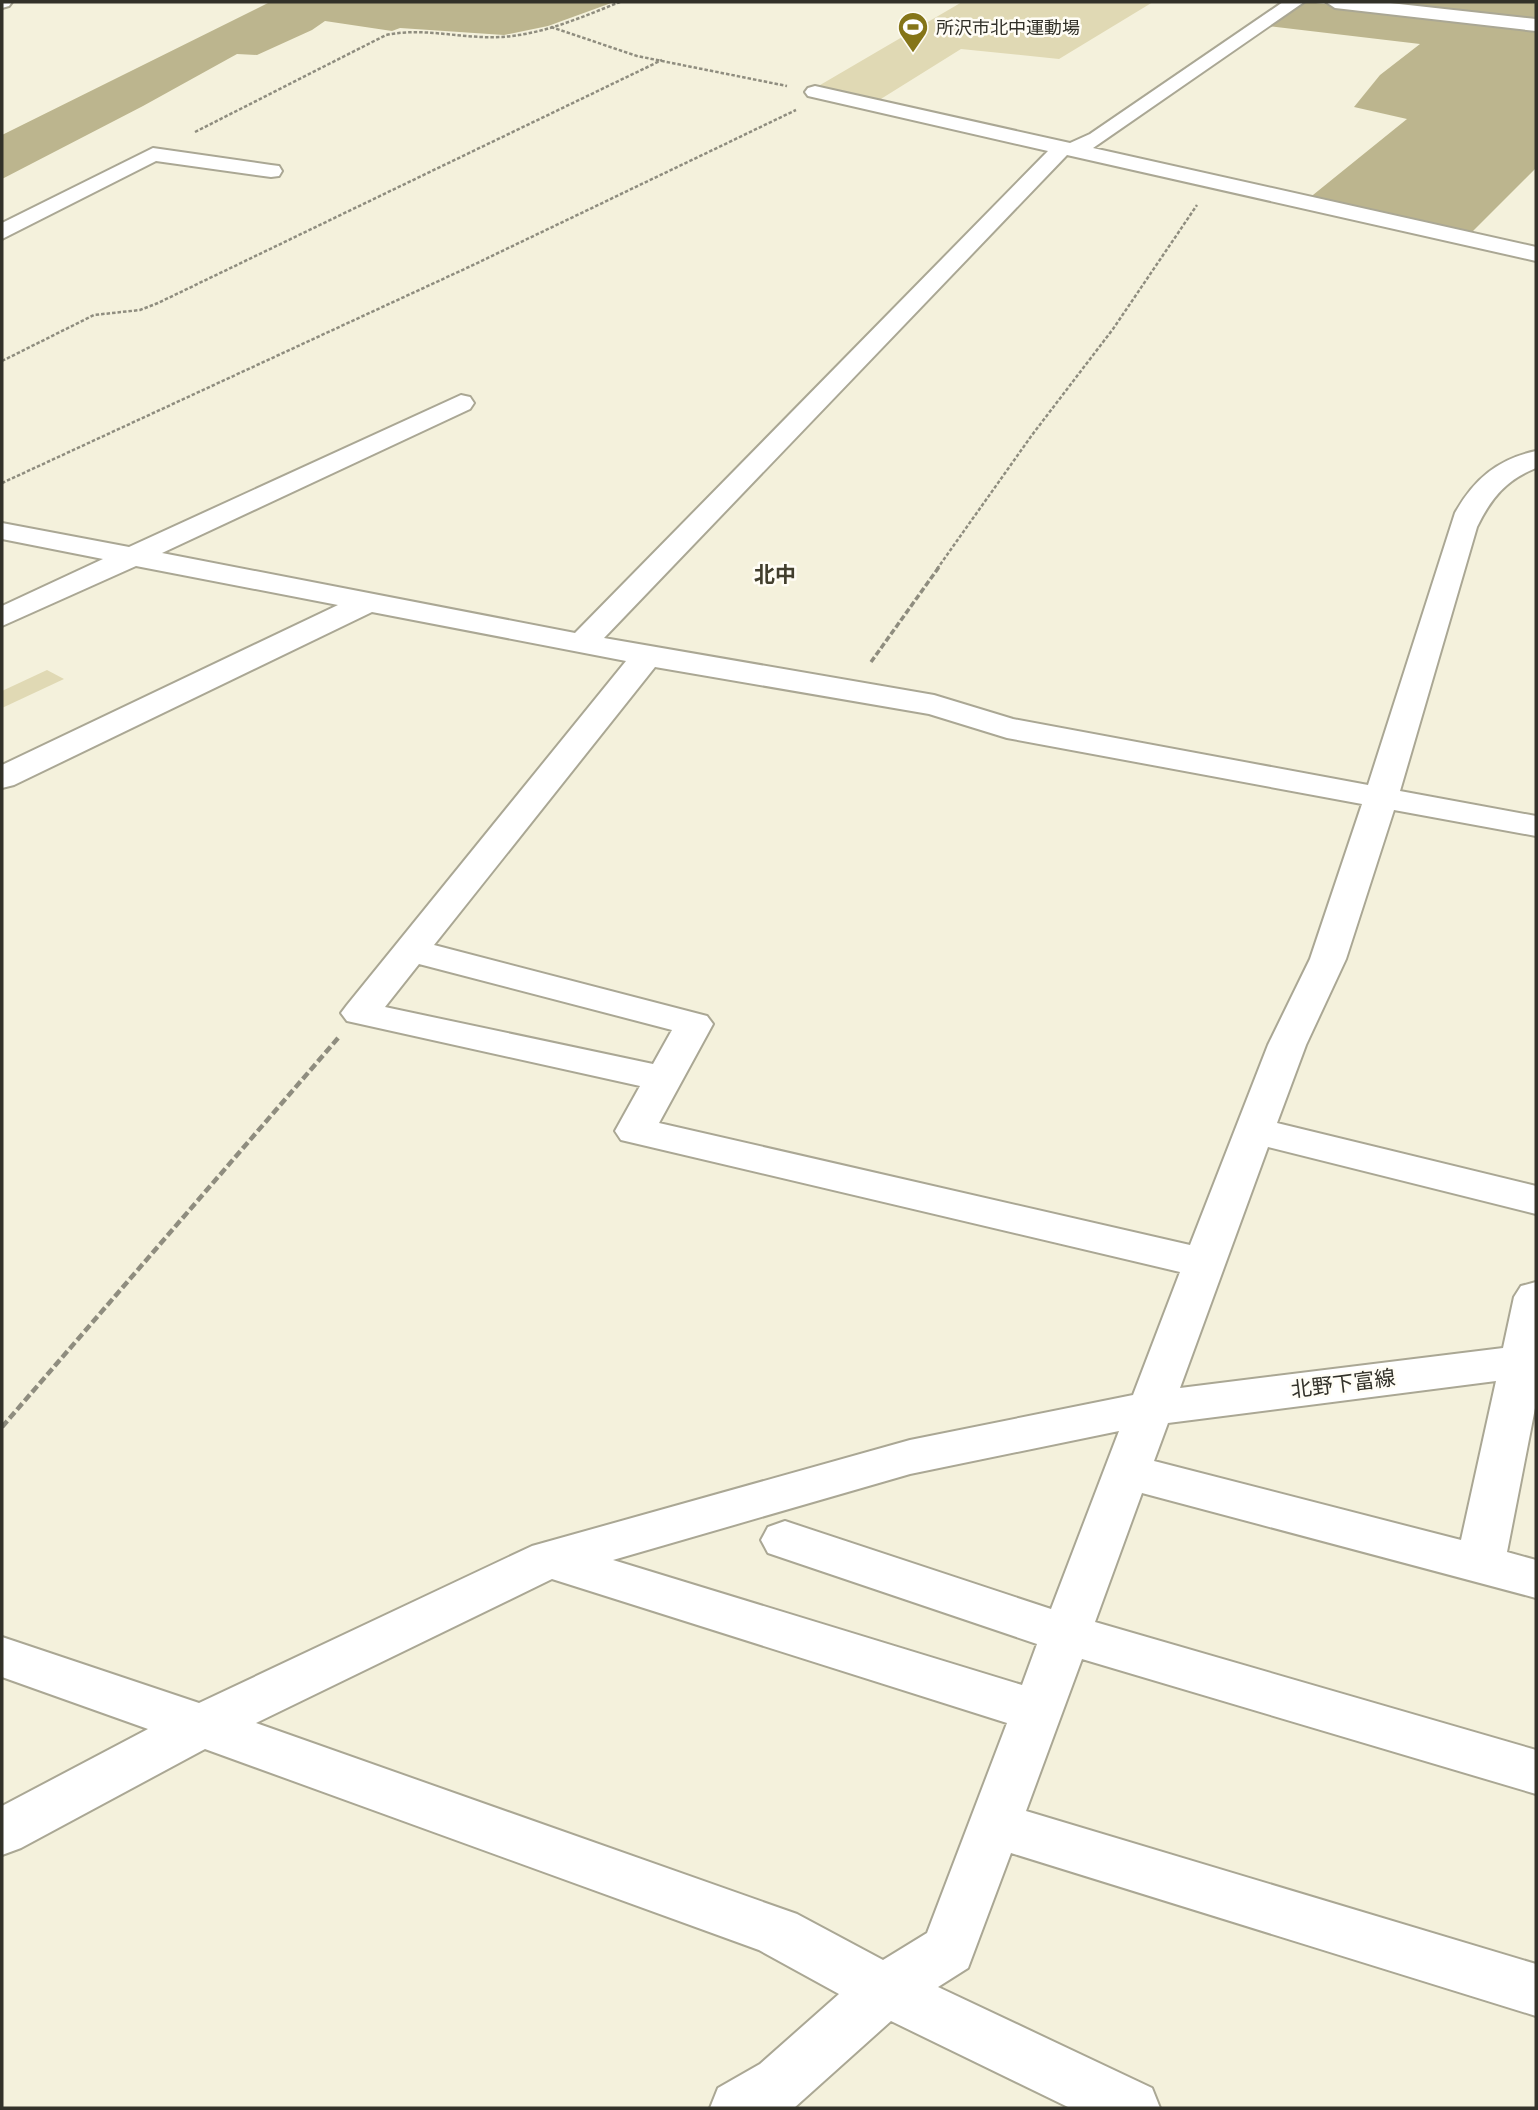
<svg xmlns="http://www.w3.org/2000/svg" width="1538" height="2110" font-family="'Noto Sans','Noto Sans JP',sans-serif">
<rect width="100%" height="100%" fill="#f4f1dc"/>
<!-- green -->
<g fill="#e0d9b4">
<path d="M962 2H1153L1059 59 961 49 876 102 815 88Z"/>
<path d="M47 670 64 679 2 708V691Z"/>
</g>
<!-- forest -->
<g fill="#bcb58e">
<path d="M270 2H614L548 26 504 35 400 28 392 31 325 21 312 30 257 55 237 54 143 106 2 179V135Z"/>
<path d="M1307 2 1536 28V168L1469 235 1308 199 1407 119 1354 107 1380 75 1420 44 1267 26 1298 3Z"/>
<path d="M1361 2H1536V21Z"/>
</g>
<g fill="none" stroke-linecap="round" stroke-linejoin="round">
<!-- minor casing -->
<g stroke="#aaa794" stroke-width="4">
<g id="minor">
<path d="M2 2H12L9 6 2 8Z"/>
<path d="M1283 2H1304L1093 148 1536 247V261L1067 155 604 638 934 695 1013 719 1368 785 1455 513C1474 479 1498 459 1536 451V468C1506 480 1491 498 1477 527L1400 791 1536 816V836L1394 810 1346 959 1306 1045 1277 1123 1536 1186V1214L1268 1147 1180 1388 1503 1348 1514 1297 1521 1286 1536 1282V1403L1507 1552 1536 1560V1598L1142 1493 1095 1622 1536 1750V1794L1082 1659 1026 1811 1536 1964V2016L1011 1853 968 1968 938 1987 1152 2088 1160 2108H1070L891 2021 794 2108H710L718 2088 760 2064 839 1994 759 1950 205 1749 21 1848 2 1855V1806L148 1729 2 1677V1637L199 1703 532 1546 910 1440 1133 1395 1180 1272 621 1140 615 1131 640 1086 347 1021 341 1013 347 1005 626 661 372 612 14 785 2 788V765L338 605 136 566 2 626V606L103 559 2 539V523L129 547 461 395 470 397 474 403 470 409 162 553 575 633 1048 151 808 96 805 92 808 88 815 86 1070 143 1090 134ZM655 667 929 714 1007 738 1362 804 1310 959 1268 1045 1190 1245 659 1123 713 1024 707 1016 434 945ZM419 964 672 1030 653 1064 385 1007ZM1496 1381 1461 1540 1154 1461 1168 1423ZM1119 1431 1051 1609 785 1521 768 1527 761 1540 768 1553 1037 1644 1022 1685 613 1560 910 1474ZM552 1579 1007 1723 927 1933 883 1960 797 1914 256 1723Z"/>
<path d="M1326 2H1381L1536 19V31L1335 8Z"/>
<path d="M153 148 271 165 279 166 282 171 279 176 271 177 156 161 2 239V223Z"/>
</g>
</g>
<!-- path-far2 -->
<g stroke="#8f8d7f" stroke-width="2.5" stroke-dasharray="3.5 2" stroke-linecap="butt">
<path d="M551 27 637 56 787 86"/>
<path d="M195 132 386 35C425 27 461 39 500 37 542 35 582 17 620 2"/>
<path d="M2 361 94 315 140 310 158 303 662 60"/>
<path d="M2 483 471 266 796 110"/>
<path d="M937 569 1032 435 1113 329 1197 205"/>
</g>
<!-- path-far1 -->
<path stroke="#8f8d7f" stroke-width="3.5" stroke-dasharray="6 2.5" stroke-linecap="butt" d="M871 662 939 567"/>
<!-- path -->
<path stroke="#8f8d7f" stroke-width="4.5" stroke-dasharray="8 3.5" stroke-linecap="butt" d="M2 1427 339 1037"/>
<!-- minor -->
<use href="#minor" fill="#fff" fill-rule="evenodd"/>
</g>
<!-- icons -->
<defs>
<g id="stadium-pin" transform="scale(1.575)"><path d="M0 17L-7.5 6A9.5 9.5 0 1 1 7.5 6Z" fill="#857518" stroke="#fffdf5"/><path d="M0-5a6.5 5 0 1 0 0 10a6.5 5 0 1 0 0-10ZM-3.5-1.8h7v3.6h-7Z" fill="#fff"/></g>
</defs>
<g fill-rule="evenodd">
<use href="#stadium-pin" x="913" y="27"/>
</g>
<g text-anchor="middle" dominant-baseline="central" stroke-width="5" stroke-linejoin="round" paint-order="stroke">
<!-- far-poi labels -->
<g font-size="18" fill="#323129" stroke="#fffdf5" text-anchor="start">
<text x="936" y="27">所沢市北中運動場</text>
</g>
<!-- far-quarter labels -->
<g font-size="21" font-weight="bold" fill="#413e2d" stroke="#fffdf5">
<text x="775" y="574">北中</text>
</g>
<!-- street labels -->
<g font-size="21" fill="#323129" stroke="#fffdf5">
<text transform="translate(1343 1383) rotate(-7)">北野下富線</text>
</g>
</g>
<!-- border -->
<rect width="1538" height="2110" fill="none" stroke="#323129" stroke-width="7"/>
</svg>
